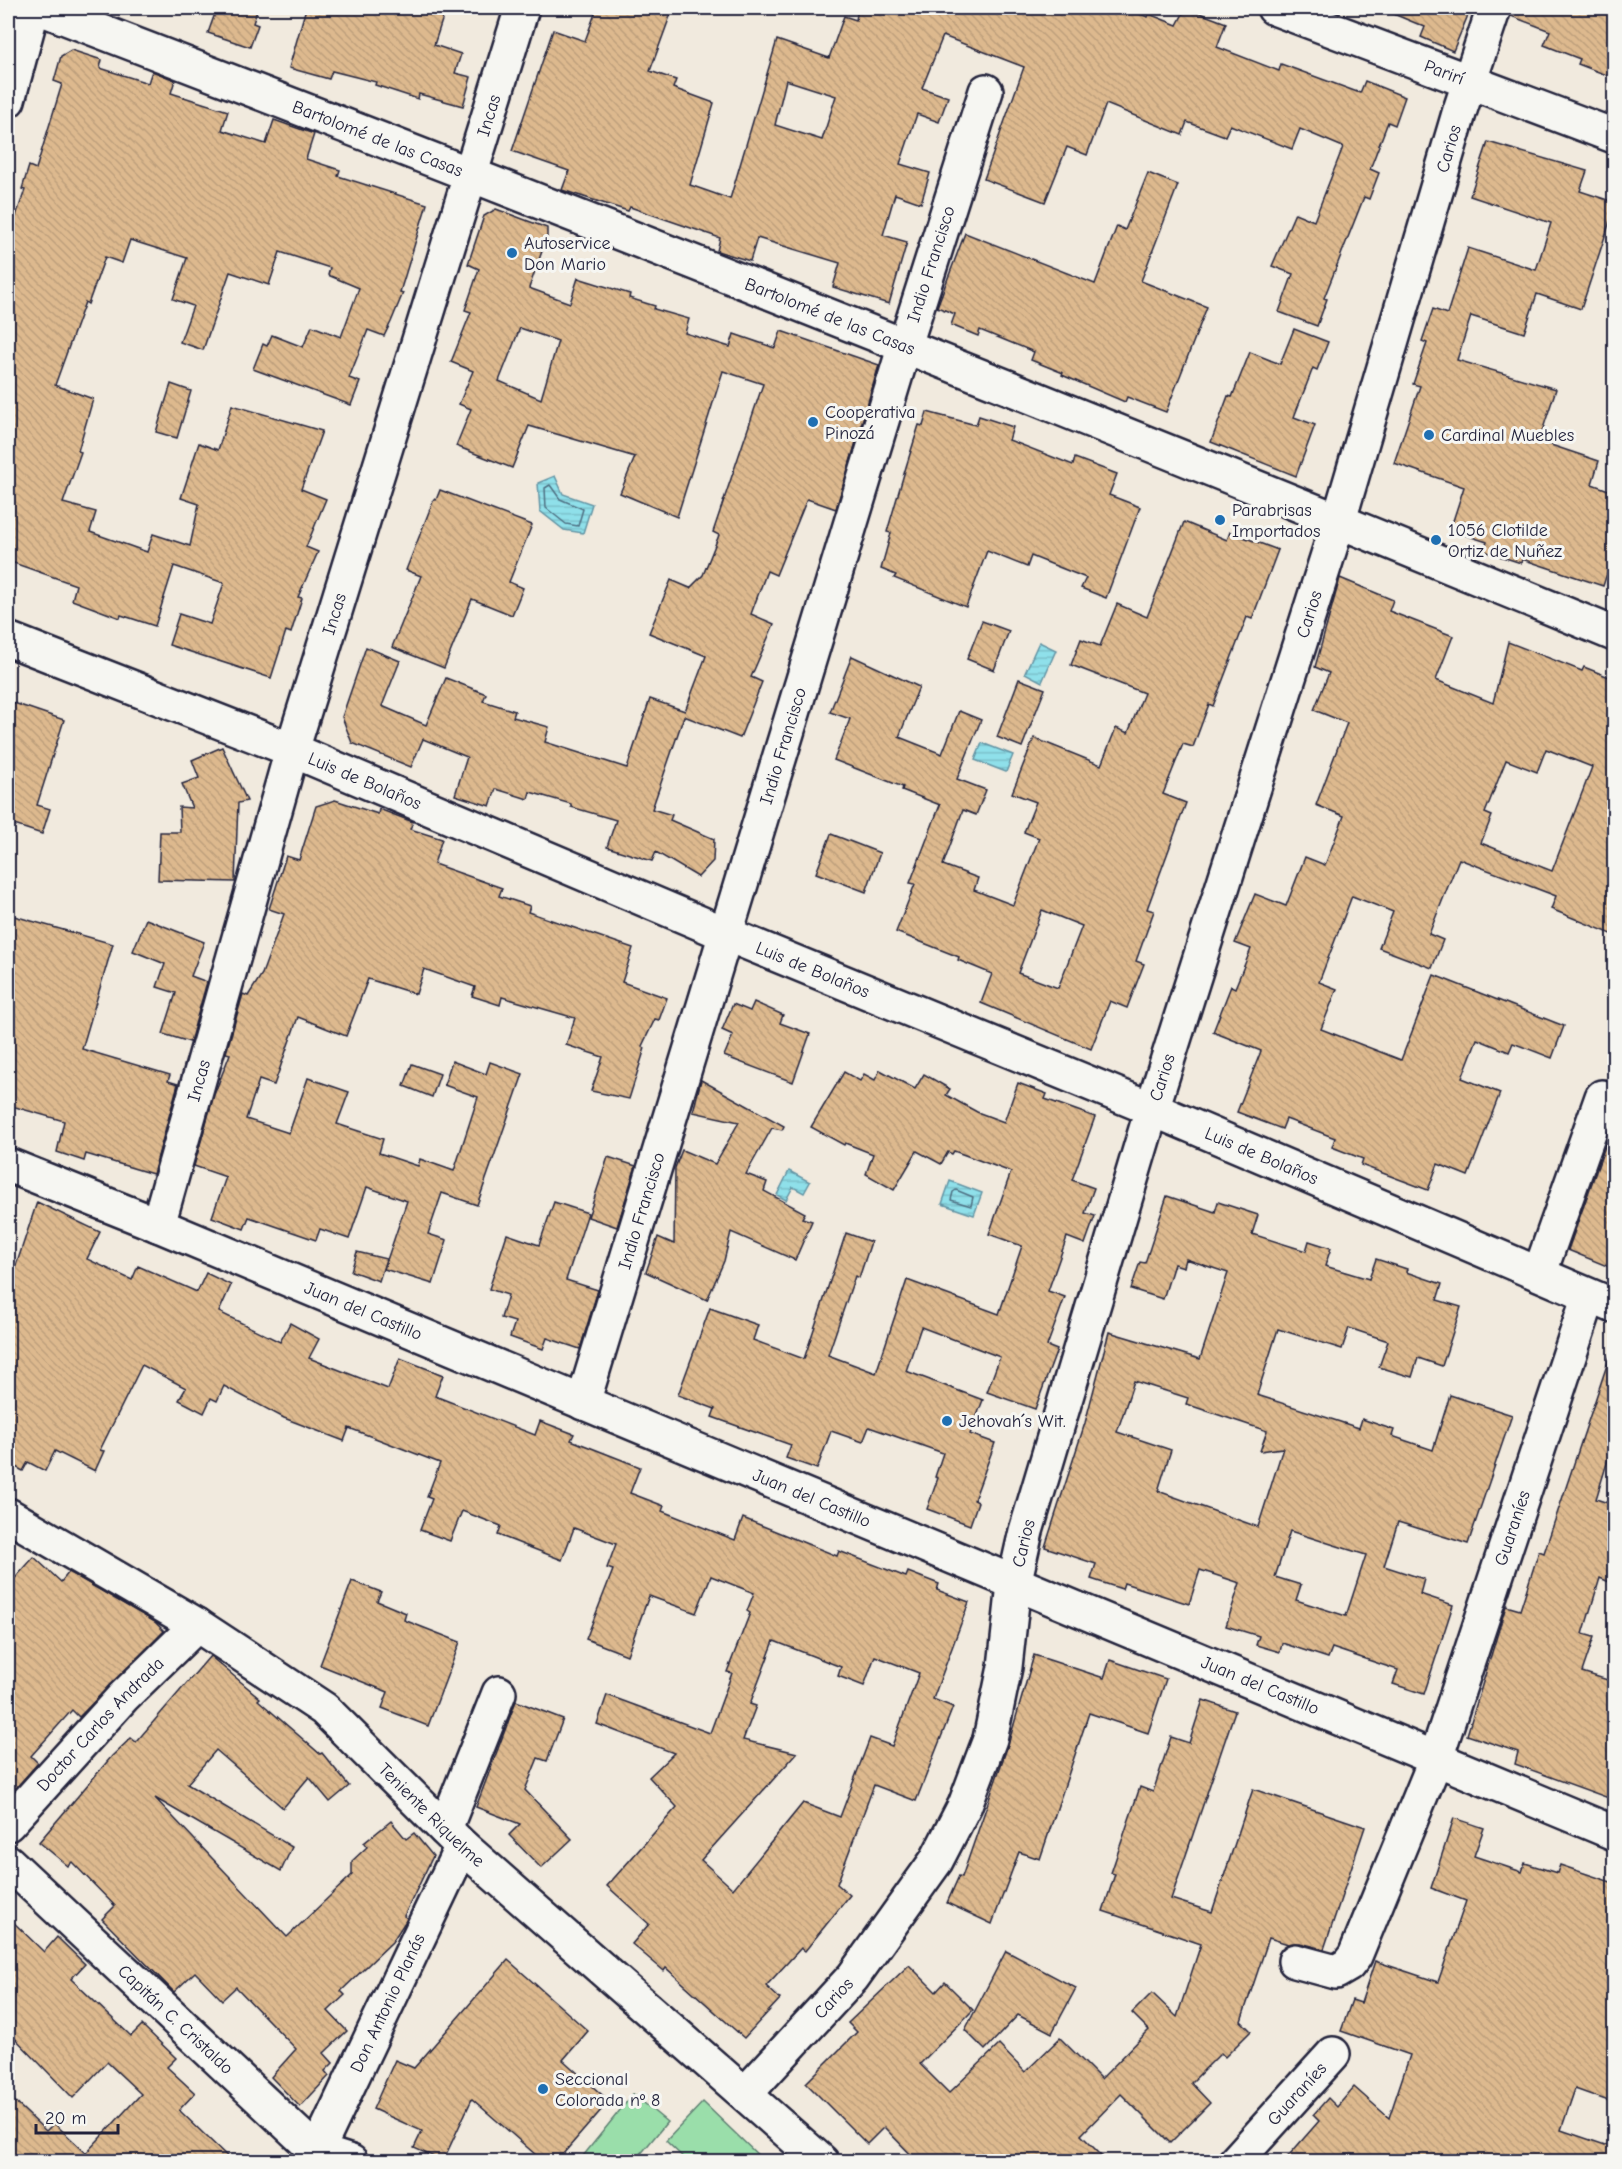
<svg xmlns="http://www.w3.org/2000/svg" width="1622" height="2169" font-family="'Comic Neue',sans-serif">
<defs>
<pattern id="water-rules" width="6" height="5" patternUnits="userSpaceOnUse" patternTransform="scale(1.5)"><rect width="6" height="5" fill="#8fe0ea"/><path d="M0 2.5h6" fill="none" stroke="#7bc0ca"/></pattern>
<pattern id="building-back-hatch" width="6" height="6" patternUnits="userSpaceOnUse" patternTransform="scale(1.5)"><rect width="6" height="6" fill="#ddb98e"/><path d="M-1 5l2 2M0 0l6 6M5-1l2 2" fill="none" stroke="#bd9f7b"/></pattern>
</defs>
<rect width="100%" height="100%" fill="#f1eade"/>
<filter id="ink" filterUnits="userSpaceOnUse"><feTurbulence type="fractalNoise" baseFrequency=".0167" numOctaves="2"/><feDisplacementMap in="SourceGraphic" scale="12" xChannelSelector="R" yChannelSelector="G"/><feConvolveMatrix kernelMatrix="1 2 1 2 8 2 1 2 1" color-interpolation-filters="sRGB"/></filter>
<g filter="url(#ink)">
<!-- pitch -->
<g fill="#9adeaa" stroke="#5e8072" stroke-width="1.5">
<path d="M633 2094 667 2122 635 2161H579Z"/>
<path d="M703 2102 764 2161H687L666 2141Z"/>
</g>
<!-- water -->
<g fill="url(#water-rules)" stroke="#6394a4" stroke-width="1.5">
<path d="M555 476 563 494 592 504 583 533 564 530 540 511 538 483Z"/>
<path d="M1039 642 1056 650 1042 682 1025 673Z"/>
<path d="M982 743 1013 755 1006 772 975 760Z"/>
<path d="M789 1171 810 1182 804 1193 793 1187 786 1200 777 1195Z"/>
<path d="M950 1181 982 1193 974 1215 942 1204Z"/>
</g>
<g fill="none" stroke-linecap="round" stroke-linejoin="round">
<!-- shore -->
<g stroke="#4e6e81" stroke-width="1.5">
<path d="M550 485 560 499 583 509 578 526 566 524 546 508 545 488Z"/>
<path d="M956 1190 973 1197 971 1206 951 1200 953 1192Z"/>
</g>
</g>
<!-- building -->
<g fill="url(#building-back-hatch)" stroke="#22223b" stroke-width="1.5" fill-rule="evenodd">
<path d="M217 8H258L253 23 258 25 250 47 208 33Z"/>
<path d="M306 8H446L434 45 461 54 455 73 471 77 463 106 419 94 418 99 375 85 376 82 332 71 329 79 289 68Z"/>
<path d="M597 8H673L650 71 676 80 673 88 714 103 690 185 730 199 777 40 829 58 844 16 856 20 858 8H1123L1148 17 1149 14 1177 25 1186 8 1226 23 1217 47 1279 71 1281 64 1360 93 1365 81 1405 97 1395 125 1388 122 1370 169 1379 173 1369 199 1364 197 1324 298 1327 299 1317 326 1279 312 1293 274 1272 266 1295 213 1314 221 1343 147 1300 129 1292 149 1230 125 1225 136 1187 122 1182 135 1106 104 1087 155 1067 147 1045 202 984 179 1024 67 943 36 922 88 948 97 939 122 917 114 900 164 930 173 921 203 895 194 883 235 907 242 889 304 833 287 840 263 757 238 750 261 717 251 720 238 630 207 628 211 562 190 569 171 512 151 553 30 585 41ZM786 80 836 96 822 140 775 125Z"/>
<path d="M1379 8H1471L1453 51 1421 37 1425 27Z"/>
<path d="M1512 8H1614V78L1578 64 1580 59 1544 45 1550 31 1511 16Z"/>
<path d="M71 50 102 60 100 68 148 83 152 71 175 80 171 93 228 111 222 130 266 144 274 120 314 134 306 159 340 170 338 176 427 204 400 292 403 293 391 322 384 336 368 330 349 378 360 382 351 405 253 369 263 344 267 346 272 335 303 347 312 326 341 337 359 288 328 275 330 268 280 252 269 285 230 272 203 350 180 342 193 306 173 299 187 258 130 240 122 263 105 257 88 304 85 302 55 385 93 399 78 451 81 452 63 503 96 512 90 532 147 552 153 534 190 546 199 504 181 498 199 443 218 450 232 405 322 431 301 489 326 499 306 547 318 552 298 597 302 598 291 633 286 631 271 678 169 645 179 614 210 624 224 583 174 566 155 626 121 615 120 618 72 600 76 585 8 561V239L25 190 22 189 29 166 36 169 62 84 54 81 61 56Z"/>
<path d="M1488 142 1587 171 1580 191 1614 202V209L1581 309 1537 294 1524 333 1471 316 1457 360 1556 389 1539 441 1599 461 1592 484 1614 492V552L1603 586 1522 559 1521 563 1484 551 1487 542 1450 530 1464 487 1394 463 1420 386 1413 384 1427 343 1422 341 1433 309 1447 314 1468 248 1536 270 1551 223 1470 196Z"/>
<path d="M1148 173 1178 185 1141 281 1207 307 1166 412 1127 397 1125 402 1062 375 1063 373 1031 360 1034 352 980 330 978 336 951 325 955 314 937 307 965 233 1095 284 1117 226 1125 230Z"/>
<path d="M496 209 547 228V237L529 288 570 303 578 278 630 294 629 298 655 306 654 309 689 319 685 333 730 347 734 334 775 348 781 331 879 365 836 509 807 499 776 575 767 571 751 614 774 624 751 677 762 682 740 738 684 716 652 809 672 815 670 820 714 839 713 861 698 877 656 852 652 861 607 847 616 820 571 807V804L530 792 528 799 496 789 490 806 455 795 467 757 423 739 411 767 352 743 342 717 366 647 400 661 382 706 426 725 446 678 486 694 483 701 515 711 513 717 549 727 545 742 627 768 650 699 685 711 706 656 649 633 671 580 690 588 703 575 719 535 713 532 763 384 723 371 677 517 620 493 635 457 529 426 512 468 456 446 471 409 459 404 473 371 451 362 471 312 465 310 479 269 468 264 484 216ZM520 328 558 341 541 399 499 381Z"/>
<path d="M1294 329 1328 342 1317 370 1313 368 1294 417 1315 425 1296 476 1211 442 1228 396 1232 397 1250 352 1280 364Z"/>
<path d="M171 384 191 391 177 438 156 432Z"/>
<path d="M927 412 976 425 979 416 1013 427 1009 440 1073 465 1075 458 1117 474 1109 495 1140 507 1106 598 1081 588 1086 578 1031 556 1027 567 987 551 966 607 894 578 896 575 881 569 891 533 887 532 906 467 919 425 923 426Z"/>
<path d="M440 490 532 525 509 582 523 588 512 615 472 599 444 668 392 647 421 576 406 570 434 499 436 500Z"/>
<path d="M1184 522 1227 540 1230 532 1278 550 1252 619 1247 617 1213 706 1209 704 1193 747 1183 744 1163 794 1186 803 1147 909 1154 911 1136 961 1144 964 1127 1008 1110 1001 1091 1049 981 1003 992 974 958 960 959 957 896 932 915 884 910 883 940 805 902 790 903 787 834 760 850 719 830 712 852 656 919 687 899 737 942 754 959 711 981 720 957 779 986 790 976 815 963 810 943 865 978 878 974 890 1013 905 1039 838 1024 832 1036 802 1012 793 1034 738 1101 765 1116 728 1128 733 1144 693 1071 665 1081 639 1100 646 1117 604 1147 617ZM1042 910 1082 926 1058 988 1018 973Z"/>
<path d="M1340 578 1393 600 1389 611 1453 636 1436 680 1493 703 1508 642 1582 671 1584 667 1614 679V935L1551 909 1556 896 1459 859 1429 934 1443 940 1432 968 1379 948 1393 912 1352 896 1319 982 1337 989 1321 1029 1401 1060 1434 975 1564 1026 1552 1058 1513 1043 1509 1052 1477 1039 1462 1078 1500 1093 1468 1176 1438 1164 1428 1190 1361 1165 1363 1159 1332 1147 1335 1138 1286 1119 1282 1129 1237 1112 1261 1051 1213 1032 1231 986 1235 988 1251 949 1235 943 1255 894 1286 906 1305 857 1325 865 1344 816 1316 805 1347 723 1314 710 1329 673 1315 667ZM1546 749 1592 767 1552 871 1481 843 1492 816 1485 813 1506 760 1537 772Z"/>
<path d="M982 621 1009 631 994 670 967 659Z"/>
<path d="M1019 679 1045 689 1022 747 997 737Z"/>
<path d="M8 701 64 720 37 805 50 809 42 834 8 823Z"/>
<path d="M222 747 247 801 238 803 235 882 158 880 160 832H180L179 807 192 808 182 784 199 778 192 760Z"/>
<path d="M335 800 378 814 379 809 413 822 410 829 442 839 434 864 502 888 499 896 530 906 528 912 633 948 622 982 667 998 659 1020 655 1019 642 1046 645 1048 629 1099 591 1091 603 1057 566 1045 575 1018 502 997 500 1005 472 996 475 987 424 969 416 994 368 979 346 1036 298 1017 274 1085 259 1080 246 1119 289 1133 308 1078 349 1092 337 1124 383 1139 379 1153 418 1166 420 1159 454 1171 478 1097 444 1085 452 1061 486 1074 490 1062 523 1074 477 1205 442 1193 428 1234 447 1240 433 1284 384 1269 407 1201 367 1187 349 1239 320 1229 316 1240 249 1217 244 1229 212 1217 226 1177 194 1166 214 1095 230 1054 226 1053 243 994 248 996 262 974 284 914 269 909 286 856 299 860 316 806Z"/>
<path d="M831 834 880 853 866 892 816 873Z"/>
<path d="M14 916 113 944 82 1049 170 1075 168 1081 178 1084 153 1174 86 1154 84 1161 57 1152 64 1121 8 1105V937Z"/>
<path d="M146 919 204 942 191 976 207 982 190 1042 163 1034 176 993 157 987 165 964 133 951Z"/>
<path d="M754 1002 783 1015 780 1023 810 1034 793 1082 724 1056 733 1035 722 1030 733 1004 750 1011Z"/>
<path d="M412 1064 440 1074 432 1097 404 1086Z"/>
<path d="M880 1070 915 1089 924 1074 950 1089 946 1095 977 1112 1004 1122 1018 1083 1047 1094 1045 1099 1095 1117 1072 1180 1094 1188 1085 1213 1095 1216 1085 1244 1067 1237 1048 1291 1065 1297 1047 1346 1057 1350 1035 1409 987 1392 1000 1357 921 1327 906 1371 983 1400 970 1434 995 1443 974 1500 978 1502 970 1525 927 1509 938 1478 935 1477 943 1453 869 1427 863 1442 831 1431 817 1469 786 1458 791 1445 712 1417 715 1409 678 1395 710 1308 758 1325 753 1340 804 1359 846 1233 871 1242 859 1278 855 1276 828 1355 876 1373 907 1280 999 1314 1022 1246 989 1234 1011 1172 954 1151 952 1154 948 1152 941 1164 917 1151 894 1190 866 1174 873 1154 845 1143 844 1145 811 1127 844 1072 860 1081 864 1074 875 1080Z"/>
<path d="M701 1080 784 1126 782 1130 772 1128 746 1174 767 1182 764 1191 805 1213 802 1218 812 1221 795 1260 731 1232 724 1261 707 1300 646 1272 658 1237 674 1244 675 1168 682 1150 715 1164 739 1122 693 1112Z"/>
<path d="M1613 1124H1614V1269L1568 1250Z"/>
<path d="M608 1157 636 1166 617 1227 588 1217Z"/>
<path d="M1167 1196 1215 1212 1218 1202 1258 1215 1252 1234 1306 1251 1309 1241 1331 1248 1325 1266 1369 1279 1376 1259 1407 1269 1406 1272 1442 1284 1437 1300 1461 1307 1442 1366 1418 1358 1412 1377 1379 1367 1388 1341 1349 1328 1342 1349 1278 1329 1257 1395 1359 1428 1362 1419 1394 1430 1392 1436 1433 1450 1450 1395 1512 1415 1468 1544 1398 1522 1384 1566 1424 1579 1420 1594 1453 1605 1424 1694 1393 1684 1398 1670 1332 1648 1328 1658 1282 1643 1280 1652 1256 1645 1259 1636 1226 1626 1240 1583 1200 1570 1189 1604 1124 1583 1122 1589 1091 1579 1096 1564 1045 1547 1085 1423 1109 1332 1200 1359 1228 1273 1186 1259 1184 1267 1174 1264 1163 1299 1131 1289 1140 1262 1145 1263ZM1134 1381 1188 1398 1186 1404 1267 1431 1260 1451 1283 1448 1258 1527 1158 1491 1171 1450 1117 1432ZM1290 1531 1366 1555 1346 1616 1296 1600 1301 1585 1275 1577Z"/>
<path d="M37 1202 100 1232 87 1259 132 1280 138 1266 197 1292 206 1273 231 1285 219 1312 280 1342 290 1323 319 1339 309 1358 388 1389 400 1358 443 1375 435 1396 535 1435 540 1421 574 1434 571 1440 640 1467 630 1493 664 1506 662 1511 735 1540 743 1518 837 1556 839 1551 906 1577 908 1572 939 1584 937 1590 969 1602 933 1699 953 1707 916 1801 874 1785 837 1884 850 1895 805 1951 801 1948 766 1986 780 1999 744 2038 666 1968 664 1971 632 1944 649 1924 607 1886 677 1807 649 1777 674 1753 597 1724 607 1695 710 1733 732 1673 727 1672 750 1613 747 1611 754 1593 711 1576 696 1613 649 1596 627 1655 586 1639 613 1570 607 1568 616 1544 574 1528 562 1560 498 1535 501 1526 462 1511 450 1541 420 1530 432 1499 427 1497 440 1463 349 1428 344 1441 284 1418 224 1386 217 1401 211 1398 204 1413 179 1400 186 1388 142 1365 100 1450 104 1451 95 1471 55 1451 45 1471 28 1462 23 1471 8 1463V1290ZM774 1641 841 1667 838 1676 864 1686 875 1656 919 1673 892 1746 870 1738 840 1817 803 1803 733 1889 701 1860 797 1753 743 1740 756 1706 750 1704Z"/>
<path d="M554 1202 588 1213 566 1280 598 1290 580 1349 547 1338 543 1349 510 1337 515 1322 501 1318 508 1295 489 1289 507 1234 539 1245Z"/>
<path d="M357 1252 386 1259 379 1281 351 1271Z"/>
<path d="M1610 1356 1614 1357V1440L1596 1499 1614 1505V1584L1600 1578 1583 1634 1594 1637 1582 1672 1614 1682V1800L1515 1764 1518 1752 1467 1735 1506 1606 1520 1610 1539 1551 1544 1553Z"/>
<path d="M34 1557 61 1582 69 1572 155 1622 164 1631 79 1717 72 1710 31 1756 38 1763 15 1789 8 1782V1586Z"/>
<path d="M352 1581 381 1592 377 1601 406 1613 404 1620 460 1642 428 1726 382 1708 388 1692 320 1665Z"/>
<path d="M1034 1655 1104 1678 1110 1660 1166 1679 1148 1733 1089 1713 1040 1859 1019 1852 992 1924 947 1903 959 1876 962 1877 1008 1745Z"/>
<path d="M210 1656 260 1698 258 1700 320 1754 322 1753 349 1786 330 1802 309 1777 283 1808 216 1750 187 1784 292 1847 281 1871 155 1798 287 1937 352 1875V1861L367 1847 364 1843 391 1821 406 1839 414 1833 433 1856 404 1916 407 1918 405 1922 392 1942 341 1991 345 1995 328 2011 347 2031 324 2053 333 2063 325 2071 329 2076 300 2107 271 2077 296 2049 236 1987 222 2000 195 1972 174 1992 102 1919 115 1906 72 1862 68 1866 39 1842 112 1756 131 1738 136 1742Z"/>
<path d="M1203 1700 1235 1711 1171 1899 1212 1912 1253 1789 1365 1827 1324 1949 1300 1943 1288 1944 1269 1938 1241 2021 1251 2031 1225 2057 1221 2053 1191 2083 1210 2103 1170 2143 1121 2094 1081 2135 1108 2162H918L884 2127 867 2144 806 2083 857 2032 848 2023 909 1965 936 1992 945 1982 973 2010 920 2064 949 2093 999 2045 1025 2072 1060 2038 1101 2079 1149 2030 1132 2013 1152 1993 1177 2017 1201 1944 1103 1911 1115 1874 1111 1873 1140 1787 1153 1792 1171 1737 1189 1743Z"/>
<path d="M516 1701 563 1719 547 1761 538 1758 525 1790 572 1839 541 1868 509 1835 520 1824 476 1807Z"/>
<path d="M1454 1818 1484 1828 1474 1856 1522 1872 1525 1863 1557 1873 1560 1865 1614 1883V2103L1575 2089 1561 2130 1614 2148V2162H1283L1319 2121 1313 2115 1328 2098 1337 2107 1354 2087 1389 2118 1410 2055 1341 2031 1352 2000 1361 2003 1375 1961 1438 1982 1466 1901 1431 1888Z"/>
<path d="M8 1917 44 1952 57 1937 85 1964 71 1979 131 2036 142 2025 176 2058 167 2067 195 2093 179 2110 233 2162H8V2095L46 2131 54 2123 86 2153 141 2094 107 2062 73 2098 8 2031Z"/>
<path d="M1006 1951 1076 1988 1052 2033 1018 2015 985 2050 965 2030Z"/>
<path d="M508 1960 588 2031 563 2060 609 2101 556 2162H544L472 2099 443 2161 414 2148 422 2131 373 2109 395 2060 414 2068Z"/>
</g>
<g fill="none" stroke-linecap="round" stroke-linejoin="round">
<!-- minor casing -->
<g stroke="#22223b" stroke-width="38">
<g id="minor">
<path id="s1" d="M40 8C567 210 1092 418 1614 634"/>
<path id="s2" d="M1274 8 1614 136"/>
<path d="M8 100 33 8"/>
<path id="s3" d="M8 639 292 750 726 934 1152 1109 1614 1306"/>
<path id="s4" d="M8 1165 158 1225 1614 1833"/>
<path id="s5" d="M158 1225 292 750 522 8"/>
<path d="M1540 1272 1602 1097"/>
<path id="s6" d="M583 1403 905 345 986 91"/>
<path id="s7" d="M8 1515 197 1625 324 1709 462 1846 822 2162"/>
<path id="s8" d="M8 1824 123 1697 197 1625"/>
<path d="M445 1829 499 1693"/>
<path id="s9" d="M8 1862 316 2151 351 2162"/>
<path id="s10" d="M1295 1961 1336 1972 1348 1965 1355 1956 1435 1761 1589 1296"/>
<path id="s11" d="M746 2093 853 1977 936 1861 965 1805 990 1739 1005 1667 1014 1584 1026 1531 1152 1109 1339 520 1460 110 1494 8"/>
<path id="s12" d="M312 2162 462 1846"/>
<path id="s13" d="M1235 2162 1333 2054"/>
</g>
</g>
<!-- minor -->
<use href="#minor" stroke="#f6f6f2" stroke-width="33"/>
</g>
</g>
<!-- markers -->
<g fill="#1f6fb2" stroke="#f6f6f2" stroke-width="2">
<circle cx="512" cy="253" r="6"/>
<circle cx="813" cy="422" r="6"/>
<circle cx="1429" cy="435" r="6"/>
<circle cx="1220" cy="520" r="6"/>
<circle cx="1436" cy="540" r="6"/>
<circle cx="947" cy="1421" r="6"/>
<circle cx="543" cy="2089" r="6"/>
</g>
<g text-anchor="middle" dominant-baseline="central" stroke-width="6" stroke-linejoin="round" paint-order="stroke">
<!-- street labels -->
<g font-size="18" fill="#22223b" stroke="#f6f6f2">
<text stroke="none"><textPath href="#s2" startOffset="182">Parirí</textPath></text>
<text stroke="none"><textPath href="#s5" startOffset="1158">Incas</textPath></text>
<text stroke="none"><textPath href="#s1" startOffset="362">Bartolomé de las Casas</textPath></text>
<text stroke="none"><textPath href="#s11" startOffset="2091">Carios</textPath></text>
<text stroke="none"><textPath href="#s6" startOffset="1191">Indio Francisco</textPath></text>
<text stroke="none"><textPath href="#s1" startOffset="848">Bartolomé de las Casas</textPath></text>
<text stroke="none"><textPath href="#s11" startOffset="1605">Carios</textPath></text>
<text stroke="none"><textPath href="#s5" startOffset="636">Incas</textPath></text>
<text stroke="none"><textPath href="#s6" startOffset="687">Indio Francisco</textPath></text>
<text stroke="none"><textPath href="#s3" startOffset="384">Luis de Bolaños</textPath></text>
<text stroke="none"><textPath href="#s3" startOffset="870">Luis de Bolaños</textPath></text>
<text stroke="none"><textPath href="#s11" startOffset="1119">Carios</textPath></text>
<text stroke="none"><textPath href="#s5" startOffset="150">Incas</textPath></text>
<text stroke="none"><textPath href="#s3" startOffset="1356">Luis de Bolaños</textPath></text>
<text stroke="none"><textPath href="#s6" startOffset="201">Indio Francisco</textPath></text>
<text stroke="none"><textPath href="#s4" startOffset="384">Juan del Castillo</textPath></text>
<text stroke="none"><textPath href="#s4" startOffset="870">Juan del Castillo</textPath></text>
<text stroke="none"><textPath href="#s10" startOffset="524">Guaraníes</textPath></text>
<text stroke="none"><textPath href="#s11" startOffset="633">Carios</textPath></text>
<text stroke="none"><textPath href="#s4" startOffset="1356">Juan del Castillo</textPath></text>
<text stroke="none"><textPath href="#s8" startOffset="136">Doctor Carlos Andrada</textPath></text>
<text stroke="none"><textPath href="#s7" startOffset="522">Teniente Riquelme</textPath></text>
<text stroke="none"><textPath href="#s11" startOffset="129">Carios</textPath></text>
<text stroke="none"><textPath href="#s12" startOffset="176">Don Antonio Planás</textPath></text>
<text stroke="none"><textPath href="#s9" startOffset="230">Capitán C. Cristaldo</textPath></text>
<text stroke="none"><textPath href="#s13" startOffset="92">Guaraníes</textPath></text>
</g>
<!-- poi labels -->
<g font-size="18" fill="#22223b" stroke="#f6f6f2" text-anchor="start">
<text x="524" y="243">Autoservice<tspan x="524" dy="21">Don Mario</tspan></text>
<text x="825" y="412">Cooperativa<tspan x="825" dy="21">Pinozá</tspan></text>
<text x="1441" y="435">Cardinal Muebles</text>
<text x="1232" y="510">Parabrisas<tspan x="1232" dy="21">Importados</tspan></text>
<text x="1448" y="530">1056 Clotilde<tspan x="1448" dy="21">Ortiz de Nuñez</tspan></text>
<text x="959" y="1421">Jehovah´s Wit.</text>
<text x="555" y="2079">Seccional<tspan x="555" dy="21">Colorada nº 8</tspan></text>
</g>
</g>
<!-- margin -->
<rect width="1622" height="2169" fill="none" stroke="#f6f6f2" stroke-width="30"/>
<rect x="15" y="15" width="1592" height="2139" fill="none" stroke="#22223b" stroke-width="2" filter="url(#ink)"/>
<!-- scale -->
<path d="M36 2124v9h82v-9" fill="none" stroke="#22223b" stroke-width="3"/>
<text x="45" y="2124" font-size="18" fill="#22223b" stroke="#f6f6f2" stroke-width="4.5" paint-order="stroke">20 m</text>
</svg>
